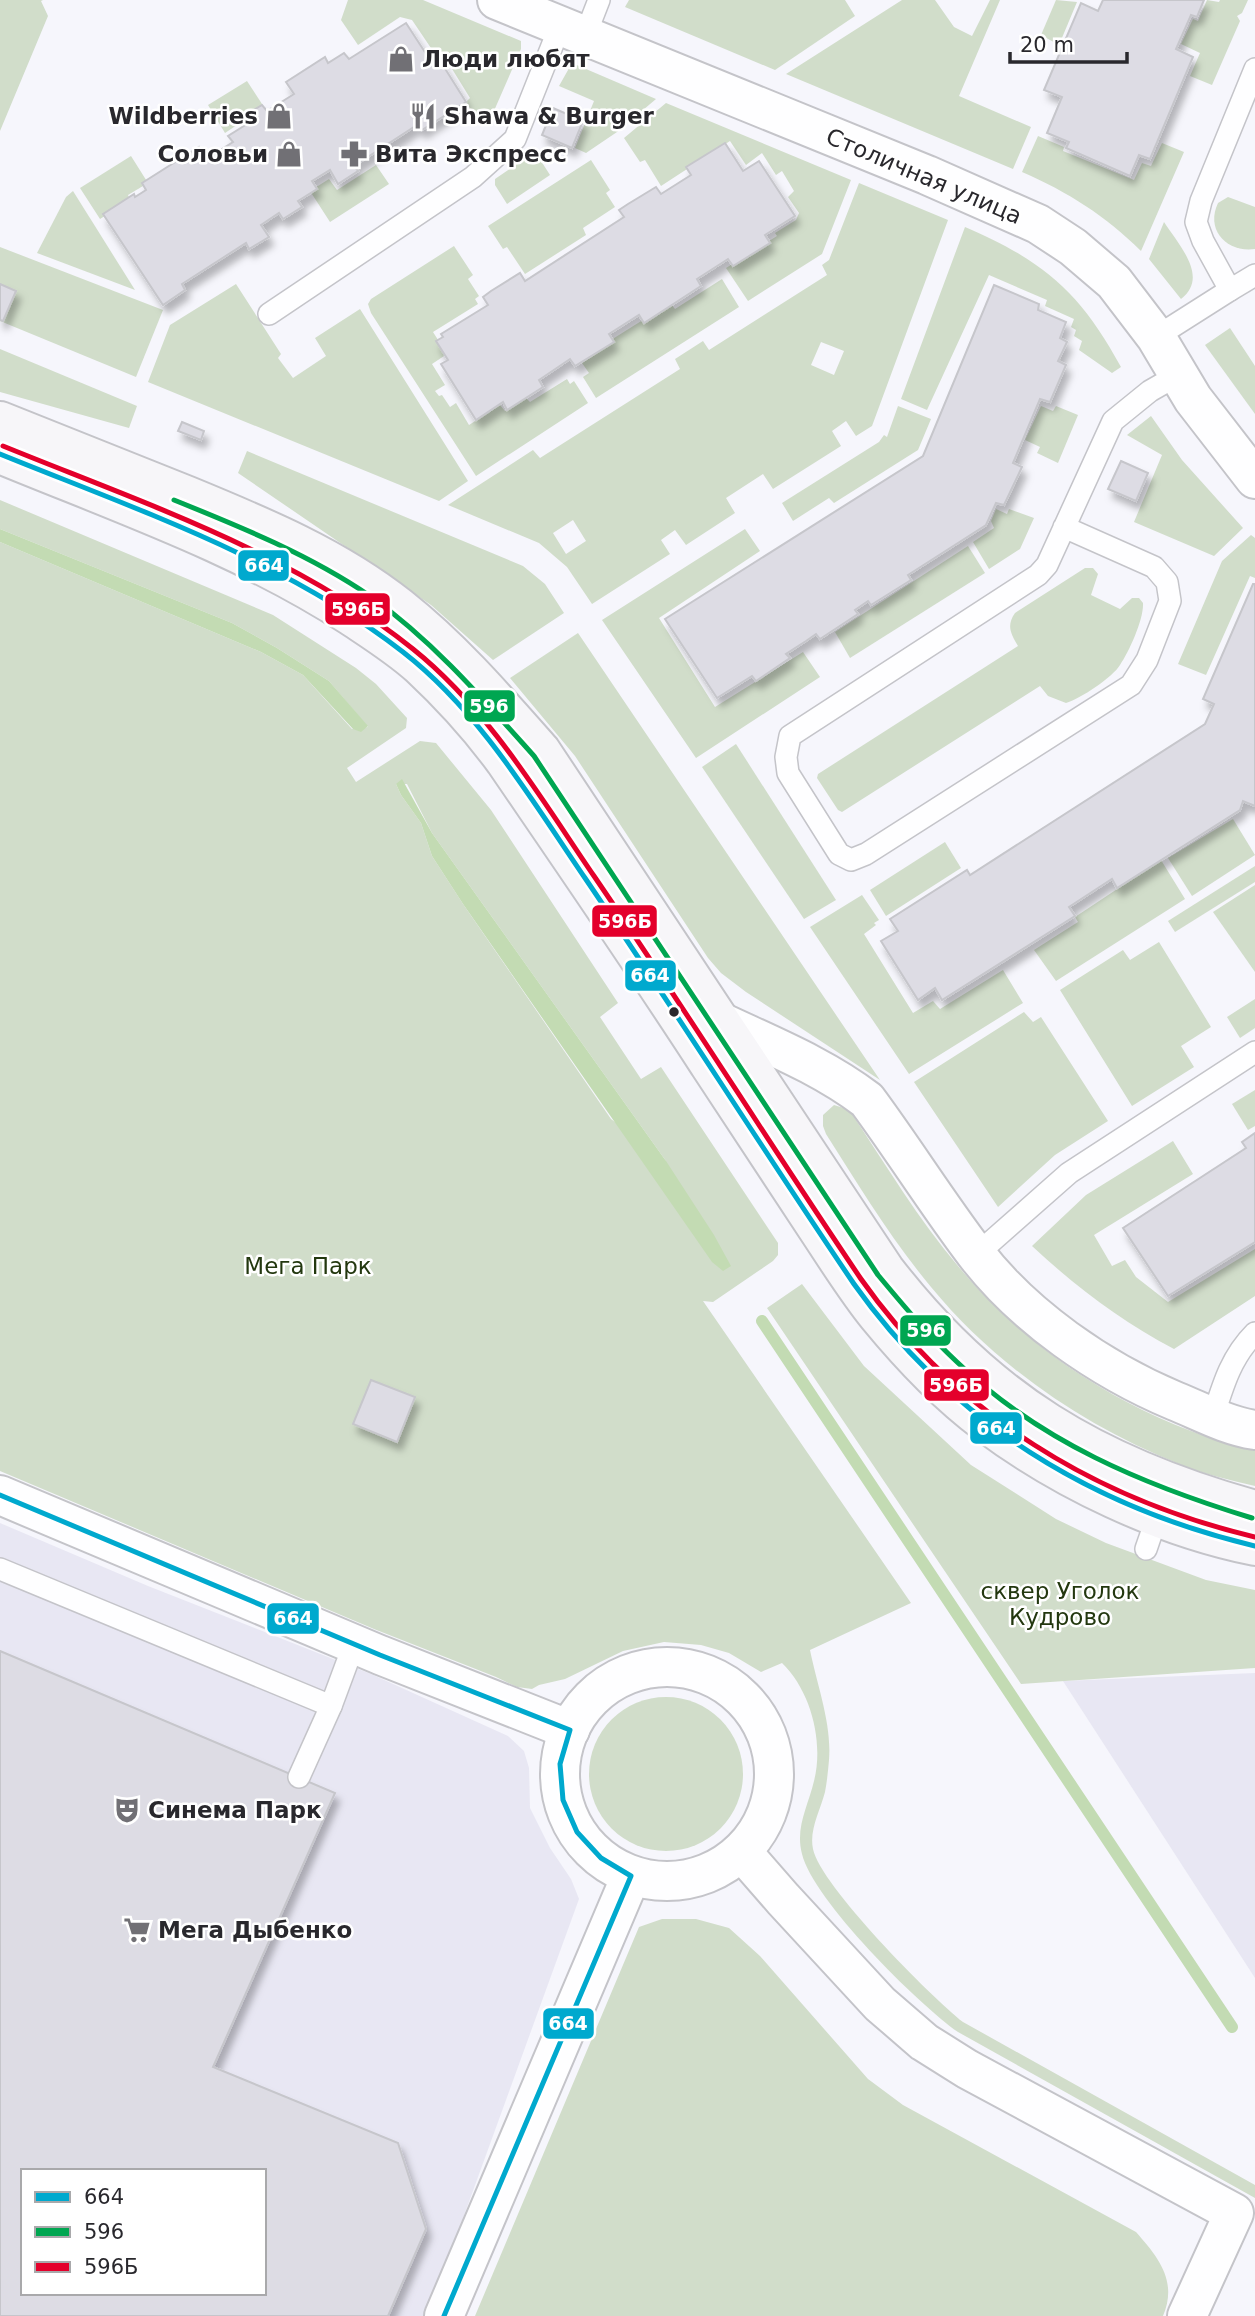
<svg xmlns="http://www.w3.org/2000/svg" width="1255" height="2316" font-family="'DejaVu Sans',sans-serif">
<defs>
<filter id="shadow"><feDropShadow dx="4.5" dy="8" stdDeviation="3.5" flood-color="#0004"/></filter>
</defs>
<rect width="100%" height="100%" fill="#f6f6fc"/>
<!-- built -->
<g fill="#e8e7f3" fill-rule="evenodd">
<path d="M0 1523 148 1586 371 1674 508 1736 524 1751 529 1768 530 1808 550 1848 571 1879 579 1899 458 2232 423 2316H0ZM23 2171H264V2293H23Z"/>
<path d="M1255 1673V1978L1063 1681Z"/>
</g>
<!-- green -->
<g fill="#d1ddca" fill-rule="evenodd">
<path d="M0 0H43L41 1 48 16 0 131Z"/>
<path d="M348 0H423L521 41V49L490 120 481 125 466 102 470 98 441 51 435 54 412 20 400 17 358 45 341 20Z"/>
<path d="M629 0H845L855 16 775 70 625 7Z"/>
<path d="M902 0H935L954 27 972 36 990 0H1000L959 96 1031 127 1013 169 786 74Z"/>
<path d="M1056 0 1077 2 1059 45 1041 35Z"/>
<path d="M1207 0 1219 2 1220 0H1248L1242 13 1237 16 1240 21 1212 85 1190 76 1200 53 1181 44 1193 19 1198 21Z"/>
<path d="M572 63 656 99 617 132 586 153 575 148 594 101 559 86Z"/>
<path d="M247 81 264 107 225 133 208 105Z"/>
<path d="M666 103 851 180 822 254 748 301 726 268 777 236 775 233 796 220 799 213 788 197 794 191 782 171 776 175 762 153 746 165 730 141 661 186 645 160 640 162 624 138Z"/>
<path d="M1038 136 1064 147 1063 151 1134 180 1142 163 1151 166 1162 143 1184 152 1141 251C1106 216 1068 192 1022 172Z"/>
<path d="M534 150 550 175 507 204 495 185V179L530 155Z"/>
<path d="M131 156 148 183 128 195 130 200 100 219 80 188Z"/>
<path d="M591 160 610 190 606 193 615 207 583 228 586 235 525 274 507 247 503 249 488 226Z"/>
<path d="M376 165 389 184 330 222 310 191 329 179 337 190Z"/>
<path d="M859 183 948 220 872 426 856 436 846 421 832 431 841 446 773 489 763 474 726 498 735 513 686 545 675 530 661 540 670 554 592 604 567 567 539 543 448 505 533 450 540 458 680 369 675 359 703 341 709 350 827 275 822 265 829 260ZM821 342 844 351 834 375 811 365ZM573 520 586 541 566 554 553 533Z"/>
<path d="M73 191 135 290 37 253 66 197Z"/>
<path d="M1228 197 1255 207V249C1227 253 1205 230 1218 203Z"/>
<path d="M1164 222C1178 244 1210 277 1181 299L1149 259Z"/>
<path d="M965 227C1044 261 1080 292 1121 367L1112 373 1079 350 1082 341 1074 336 1076 330 1071 327 1074 319 1045 306 1047 300 989 275 927 410 901 399Z"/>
<path d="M454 246 473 275 468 279 479 296 475 299 478 304 433 332 447 354 432 364 445 385 435 391 439 396 442 395 450 407 456 403 469 425 500 405 505 411 526 398 530 402 567 379 570 384 574 381 588 403 476 476 371 313 368 304 371 299Z"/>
<path d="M0 247 163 310 136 377 0 321Z"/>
<path d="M722 279 739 307 596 398 583 377 589 373 582 363 612 343 611 340 670 303 675 309Z"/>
<path d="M236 284 281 354 278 358 293 378 326 356 315 338 360 309 468 481 439 501 148 382 170 325Z"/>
<path d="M1230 328 1255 366V414L1205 345Z"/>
<path d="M0 349 137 406 129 428 0 392Z"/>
<path d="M898 406 931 419 918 450 834 503 829 498 793 521 782 503 879 442 884 435 887 437Z"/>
<path d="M1041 406 1053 411 1056 406 1078 415 1058 463 1037 453 1040 447 1025 440Z"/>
<path d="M1151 416 1182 460 1243 528 1214 556 1134 522 1162 455 1127 435Z"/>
<path d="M247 451 523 566 545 584 564 613 493 660 431 605 238 473Z"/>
<path d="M0 500 273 615 356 668 376 684 407 718 406 728 347 768 356 782 420 741 436 743 491 810 618 1003 600 1017 641 1079 661 1067 778 1243V1255L773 1261 713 1302 703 1301 911 1603 810 1650C817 1685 832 1724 829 1760 828 1771 827 1782 825 1792 820 1811 809 1830 813 1849 820 1885 931 1997 963 2022L1255 2185V2198L958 2032C918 2004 813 1900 802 1854 795 1828 808 1806 814 1781 824 1742 811 1691 782 1663L761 1672 729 1653 701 1645 664 1642 623 1651 565 1679 539 1685 532 1689 517 1687 496 1677 374 1629 0 1471V542L261 652 303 675 352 729 368 727 329 681 277 648 232 623 0 529ZM396 784H407L432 833 666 1161 611 1119 463 904 432 856 421 823 401 795Z"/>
<path d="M996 509 1007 514 1009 509 1034 518 1020 549 989 569 973 542 994 528 991 521Z"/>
<path d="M745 529 760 551 659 618 715 707 803 652 820 677 696 758 602 620Z"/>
<path d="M1251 535 1255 538V578L1250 576 1206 675 1178 664 1222 561Z"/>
<path d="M968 546 985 573 850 658 835 632Z"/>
<path d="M1085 568H1093L1098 574 1091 595 1120 609 1132 598H1139L1143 603C1144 619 1129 652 1120 665 1113 677 1080 699 1066 703L1048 696 1040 686 842 812 838 810 817 778 818 774 1018 646C1011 634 1006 626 1015 613Z"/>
<path d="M578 633 880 1080 746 992 721 973 708 958 575 756 510 678Z"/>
<path d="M736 744 836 900 804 919 702 767Z"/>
<path d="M1233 819 1255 855 1192 896 1168 858Z"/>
<path d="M945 842 961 868 886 916 870 890Z"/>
<path d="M1161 860 1185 899 1056 981 1034 950 1078 922 1075 917Z"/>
<path d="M1255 866V882L1175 932 1168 921Z"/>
<path d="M1255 885V972L1213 912Z"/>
<path d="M862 895 879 920 874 923 876 925 864 934 913 1013 933 1001 940 1009 1003 970 1023 1003 909 1074 810 927Z"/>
<path d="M1159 942 1211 1027 1181 1046 1194 1067 1132 1106 1060 990 1123 950 1130 960Z"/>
<path d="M1255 999V1028L1240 1038 1227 1017Z"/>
<path d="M1024 1012 1033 1022 1041 1017 1108 1121 1055 1155 998 1207 914 1082Z"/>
<path d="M1255 1090V1126L1248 1130 1232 1104Z"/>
<path d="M834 1105 847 1109 852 1114C886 1165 918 1219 958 1266 1033 1357 1141 1423 1255 1451V1486C1230 1480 1203 1474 1179 1464 1084 1426 996 1366 931 1287 891 1239 859 1186 826 1134L823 1126V1115Z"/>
<path d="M1173 1141 1193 1174 1094 1235 1112 1266 1125 1260 1136 1277 1168 1302 1255 1249V1296L1174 1349C1121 1321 1076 1287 1032 1246L1086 1195Z"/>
<path d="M802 1284 864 1366 971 1465 1056 1519 1106 1543 1206 1580 1255 1590V1668L1021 1684 767 1308Z"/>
<circle cx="666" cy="1774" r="77"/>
<path d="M662 1919H696L729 1928 760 1956 868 2079 903 2105 1136 2232C1158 2257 1178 2281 1163 2316H475L639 1927Z"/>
</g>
<!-- water -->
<g fill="#c3dbb3">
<path d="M0 529 232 623 277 648 329 681 368 726 361 732 353 729 303 675 261 652 0 542Z"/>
<path d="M402 779 432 833 666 1161 714 1235 731 1266 723 1271 712 1262 463 904 432 856 421 823 401 795 396 784Z"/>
</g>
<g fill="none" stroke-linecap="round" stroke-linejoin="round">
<!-- stream -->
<path stroke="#c3dbb3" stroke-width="12" d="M762 1321 1232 2027"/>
</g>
<!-- building -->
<g fill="#dddce4" stroke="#c6c6cb" stroke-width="2" fill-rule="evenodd" filter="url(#shadow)">
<path d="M1103 0H1204L1197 17 1191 15 1176 49 1193 57 1150 159 1139 155 1130 176 1066 148 1069 142 1047 133 1062 97 1044 90 1081 3 1098 11Z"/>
<path d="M406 23 432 63 439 59 466 102 422 130 417 125 354 166 358 171 338 184 330 170 312 181 317 189 298 201 302 207 283 219 279 213 261 225 269 237 249 249 246 243 182 284 185 290 163 305 103 214 134 194 135 197 146 190 142 183 199 147 206 159 233 142 228 136 247 124 242 117 262 105 267 111 294 94 286 82 325 57 328 63 344 53 349 59Z"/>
<path d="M553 108 583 121 572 148 542 135Z"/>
<path d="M725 143 743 171 759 161 795 216 765 235 770 243 733 266 728 259 697 279 701 286 644 323 639 315 609 334 614 342 575 366 570 359 539 380 543 387 507 410 503 402 476 420 441 364 448 360 436 341 443 337 441 334 488 305 483 297 491 291 520 273 525 281 624 217 619 210 628 204 656 187 661 194 691 175 686 167Z"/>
<path d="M0 284 16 291 3 321 0 320Z"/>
<path d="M994 285 1039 304 1038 310 1066 322 1060 338 1067 342 1058 361 1066 365 1050 402 1040 399 1013 463 1022 467 1004 505 996 503 986 525 908 575 911 580 871 605 868 601 855 610 858 614 820 639 816 634 806 641 786 654 790 658 756 681 752 676 717 698 665 619 923 456Z"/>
<path d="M182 422 204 431 201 440 178 431Z"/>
<path d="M1121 461 1148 473 1136 501 1108 489Z"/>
<path d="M1253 584H1255V806L1243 801 1240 810 1117 888 1112 879 1069 907 1075 916 942 1000 935 988 918 1000 881 941 898 931 890 919 967 870 970 875 1205 724 1214 704 1203 699Z"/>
<path d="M1255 1133V1242L1168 1296 1123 1228 1246 1148 1242 1142Z"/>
<path d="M371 1380 415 1397 397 1442 353 1424Z"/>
<path d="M0 1651 335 1793 213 2067 398 2143 426 2229 388 2316H0ZM23 2171H264V2293H23Z"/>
</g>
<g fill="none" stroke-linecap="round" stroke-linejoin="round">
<!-- lane casing -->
<g stroke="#c4c4c9" stroke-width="24">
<g id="lane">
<path d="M585 36 599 0"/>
<path d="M1230 290 1255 275"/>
<path d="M269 314 473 177 515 139 560 26"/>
<path d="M1156 337 1230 290 1203 241 1196 222 1201 201 1255 69"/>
<path d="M1064 527 1154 567 1167 582 1170 601 1147 660 1131 685 866 854 851 860 839 854 788 773 786 757 790 736 1038 575 1047 565 1113 421 1150 391 1178 375"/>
<path d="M976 1255 1069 1173 1255 1052"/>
<path d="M1213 1417C1223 1385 1231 1357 1255 1333"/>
<path d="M1146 1549 1157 1517"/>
<path d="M0 1569 331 1706"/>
<path d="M299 1777 331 1706 354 1644"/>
</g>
</g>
<!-- street casing -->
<g stroke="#c4c4c9" stroke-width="42">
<g id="street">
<path d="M497 0 927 175 1038 224 1073 247 1114 282 1156 337 1193 399 1255 479"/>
<path d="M723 1023C772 1046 824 1067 867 1100 904 1150 937 1203 975 1253 1024 1317 1101 1370 1175 1401 1200 1411 1227 1426 1255 1430"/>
<path d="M0 1495 380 1655 570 1730"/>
<circle cx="667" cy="1774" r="107"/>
<path d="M742 1852 783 1899 880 2004 924 2042 967 2069 1234 2213 1187 2316"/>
<path d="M444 2316 631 1876"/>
</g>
</g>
<!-- secondary casing -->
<g stroke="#c4c4c9" stroke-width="42">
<g id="secondary">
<path d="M0 421C63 446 125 471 188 496 261 526 336 557 399 607 452 649 496 700 541 751L885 1270C986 1401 1096 1466 1255 1510"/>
<path d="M0 454C119 503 243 546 351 616 375 632 399 647 420 666 451 695 480 727 505 761 574 862 643 962 709 1064 745 1119 781 1174 817 1228 837 1258 856 1289 878 1316 910 1355 946 1393 986 1423 1062 1480 1161 1527 1255 1546"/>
</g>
</g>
<!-- lane -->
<use href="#lane" stroke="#fefeff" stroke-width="21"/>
<!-- street -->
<use href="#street" stroke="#fefeff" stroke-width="38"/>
<!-- secondary -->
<use href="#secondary" stroke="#f7f6f9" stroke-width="38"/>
<!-- bus-1 casing -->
<g stroke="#fff" stroke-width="10">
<g id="bus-1">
<path d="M0 454C138 510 285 560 403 652 480 712 531 799 585 878 676 1012 763 1150 854 1284 952 1422 1091 1507 1255 1546"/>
<path d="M0 1495 380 1655 570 1730 560 1764 563 1800 577 1832 601 1858 631 1876 444 2316"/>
</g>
</g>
<!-- bus-2 casing -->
<g stroke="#fff" stroke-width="10">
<path id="bus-2" d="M174 500C241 527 310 555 370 596 433 641 483 699 534 756L878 1275C903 1305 928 1335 957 1362 1040 1442 1144 1485 1252 1518"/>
</g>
<!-- bus-3 casing -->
<g stroke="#fff" stroke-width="10">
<path id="bus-3" d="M3 446C143 503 294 553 413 649 489 710 540 797 594 876 685 1009 771 1146 861 1279 957 1415 1095 1499 1255 1537"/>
</g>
<!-- bus-1 -->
<use href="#bus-1" stroke="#00a9ce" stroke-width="5"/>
<!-- bus-2 -->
<use href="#bus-2" stroke="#00a651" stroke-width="5"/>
<!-- bus-3 -->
<use href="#bus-3" stroke="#e4002b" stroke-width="5"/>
</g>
<!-- icons -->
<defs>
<g id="shop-bare" transform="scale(2.1)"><path d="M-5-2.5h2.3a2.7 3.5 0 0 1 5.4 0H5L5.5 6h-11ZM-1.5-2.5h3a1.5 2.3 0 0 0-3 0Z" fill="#717075" stroke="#fff" stroke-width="2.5" paint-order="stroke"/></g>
<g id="restaurant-bare" transform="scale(2.1)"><path d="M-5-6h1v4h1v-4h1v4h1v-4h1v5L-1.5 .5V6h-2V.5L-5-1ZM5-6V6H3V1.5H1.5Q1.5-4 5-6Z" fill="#717075" stroke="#fff" stroke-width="2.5" paint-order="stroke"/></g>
<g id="pharmacy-bare" transform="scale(2.1)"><path d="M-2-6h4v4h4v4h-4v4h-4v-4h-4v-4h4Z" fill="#717075" stroke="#fff" stroke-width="2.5" paint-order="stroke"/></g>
<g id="theatre-bare" transform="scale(2.1)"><path d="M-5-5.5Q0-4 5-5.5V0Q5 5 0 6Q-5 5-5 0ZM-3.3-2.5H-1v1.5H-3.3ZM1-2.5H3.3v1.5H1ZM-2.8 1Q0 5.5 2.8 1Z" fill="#717075" stroke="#fff" stroke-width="2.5" paint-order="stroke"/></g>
<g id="supermarket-bare" transform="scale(2.1)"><path d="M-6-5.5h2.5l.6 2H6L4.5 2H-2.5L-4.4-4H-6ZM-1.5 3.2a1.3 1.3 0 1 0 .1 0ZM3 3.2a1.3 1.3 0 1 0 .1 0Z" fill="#717075" stroke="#fff" stroke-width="2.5" paint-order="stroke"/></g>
</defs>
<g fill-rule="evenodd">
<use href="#shop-bare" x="401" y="59"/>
<use href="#shop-bare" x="279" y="116"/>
<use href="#restaurant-bare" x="423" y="116"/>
<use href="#shop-bare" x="289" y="154"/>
<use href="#pharmacy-bare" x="354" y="154"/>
<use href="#theatre-bare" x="127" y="1810"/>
<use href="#supermarket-bare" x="137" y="1930"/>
</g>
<!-- markers -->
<circle fill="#29282d" stroke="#fff" stroke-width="2.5" cx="674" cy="1012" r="6"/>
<g text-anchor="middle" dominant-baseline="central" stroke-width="5" stroke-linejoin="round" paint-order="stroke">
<!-- poi labels -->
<g font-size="23" font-weight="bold" fill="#29282d" stroke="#fff" text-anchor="start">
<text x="422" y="59">Люди любят</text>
<text x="258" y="116" text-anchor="end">Wildberries</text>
<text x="444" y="116">Shawa &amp; Burger</text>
<text x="268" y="154" text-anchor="end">Соловьи</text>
<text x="375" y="154">Вита Экспресс</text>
<text x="148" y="1810">Синема Парк</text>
<text x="158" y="1930">Мега Дыбенко</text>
</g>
<!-- street labels -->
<g font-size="23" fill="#29282d" stroke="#fff">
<text transform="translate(924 176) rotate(23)">Столичная улица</text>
</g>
<!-- park labels -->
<g font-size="23" fill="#23380f" stroke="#fff">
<text x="308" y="1266">Мега Парк</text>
<text x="1060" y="1591">сквер Уголок<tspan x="1060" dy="26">Кудрово</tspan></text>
</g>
</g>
<g stroke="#fff" stroke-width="2.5">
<rect x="237" y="549" width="53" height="33" rx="7" fill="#00a9ce"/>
<rect x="324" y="592" width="67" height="34" rx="7" fill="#e4002b"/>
<rect x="463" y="689" width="53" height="34" rx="7" fill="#00a651"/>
<rect x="591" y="904" width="67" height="34" rx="7" fill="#e4002b"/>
<rect x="624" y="959" width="53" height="33" rx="7" fill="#00a9ce"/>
<rect x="899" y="1314" width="53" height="33" rx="7" fill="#00a651"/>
<rect x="923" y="1368" width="67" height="34" rx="7" fill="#e4002b"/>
<rect x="969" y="1411" width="54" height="34" rx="7" fill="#00a9ce"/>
<rect x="266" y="1602" width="54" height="33" rx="7" fill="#00a9ce"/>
<rect x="542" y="2007" width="53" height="33" rx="7" fill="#00a9ce"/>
</g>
<g font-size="19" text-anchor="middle" font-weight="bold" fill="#fff">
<text x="264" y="572">664</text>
<text x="358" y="616">596Б</text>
<text x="489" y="713">596</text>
<text x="625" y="928">596Б</text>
<text x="650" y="982">664</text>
<text x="926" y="1337">596</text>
<text x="956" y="1392">596Б</text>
<text x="996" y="1435">664</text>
<text x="293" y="1625">664</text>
<text x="568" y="2030">664</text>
</g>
<!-- legend -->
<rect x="21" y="2169" width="245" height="126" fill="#ffffff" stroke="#a9a9ab" stroke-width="2"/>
<rect x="35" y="2192" width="35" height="10" fill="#00a9ce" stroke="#a9a9ab" stroke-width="2"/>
<text x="84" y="2204" font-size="21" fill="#29282d">664</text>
<rect x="35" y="2227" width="35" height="10" fill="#00a651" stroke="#a9a9ab" stroke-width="2"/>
<text x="84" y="2239" font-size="21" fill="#29282d">596</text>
<rect x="35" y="2262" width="35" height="10" fill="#e4002b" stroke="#a9a9ab" stroke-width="2"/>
<text x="84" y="2274" font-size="21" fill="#29282d">596Б</text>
<!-- scale -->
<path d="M1010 52v10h117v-10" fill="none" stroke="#29282d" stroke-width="3.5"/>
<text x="1020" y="52" font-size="21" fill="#29282d" stroke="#ffffff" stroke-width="5" paint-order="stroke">20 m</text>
</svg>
